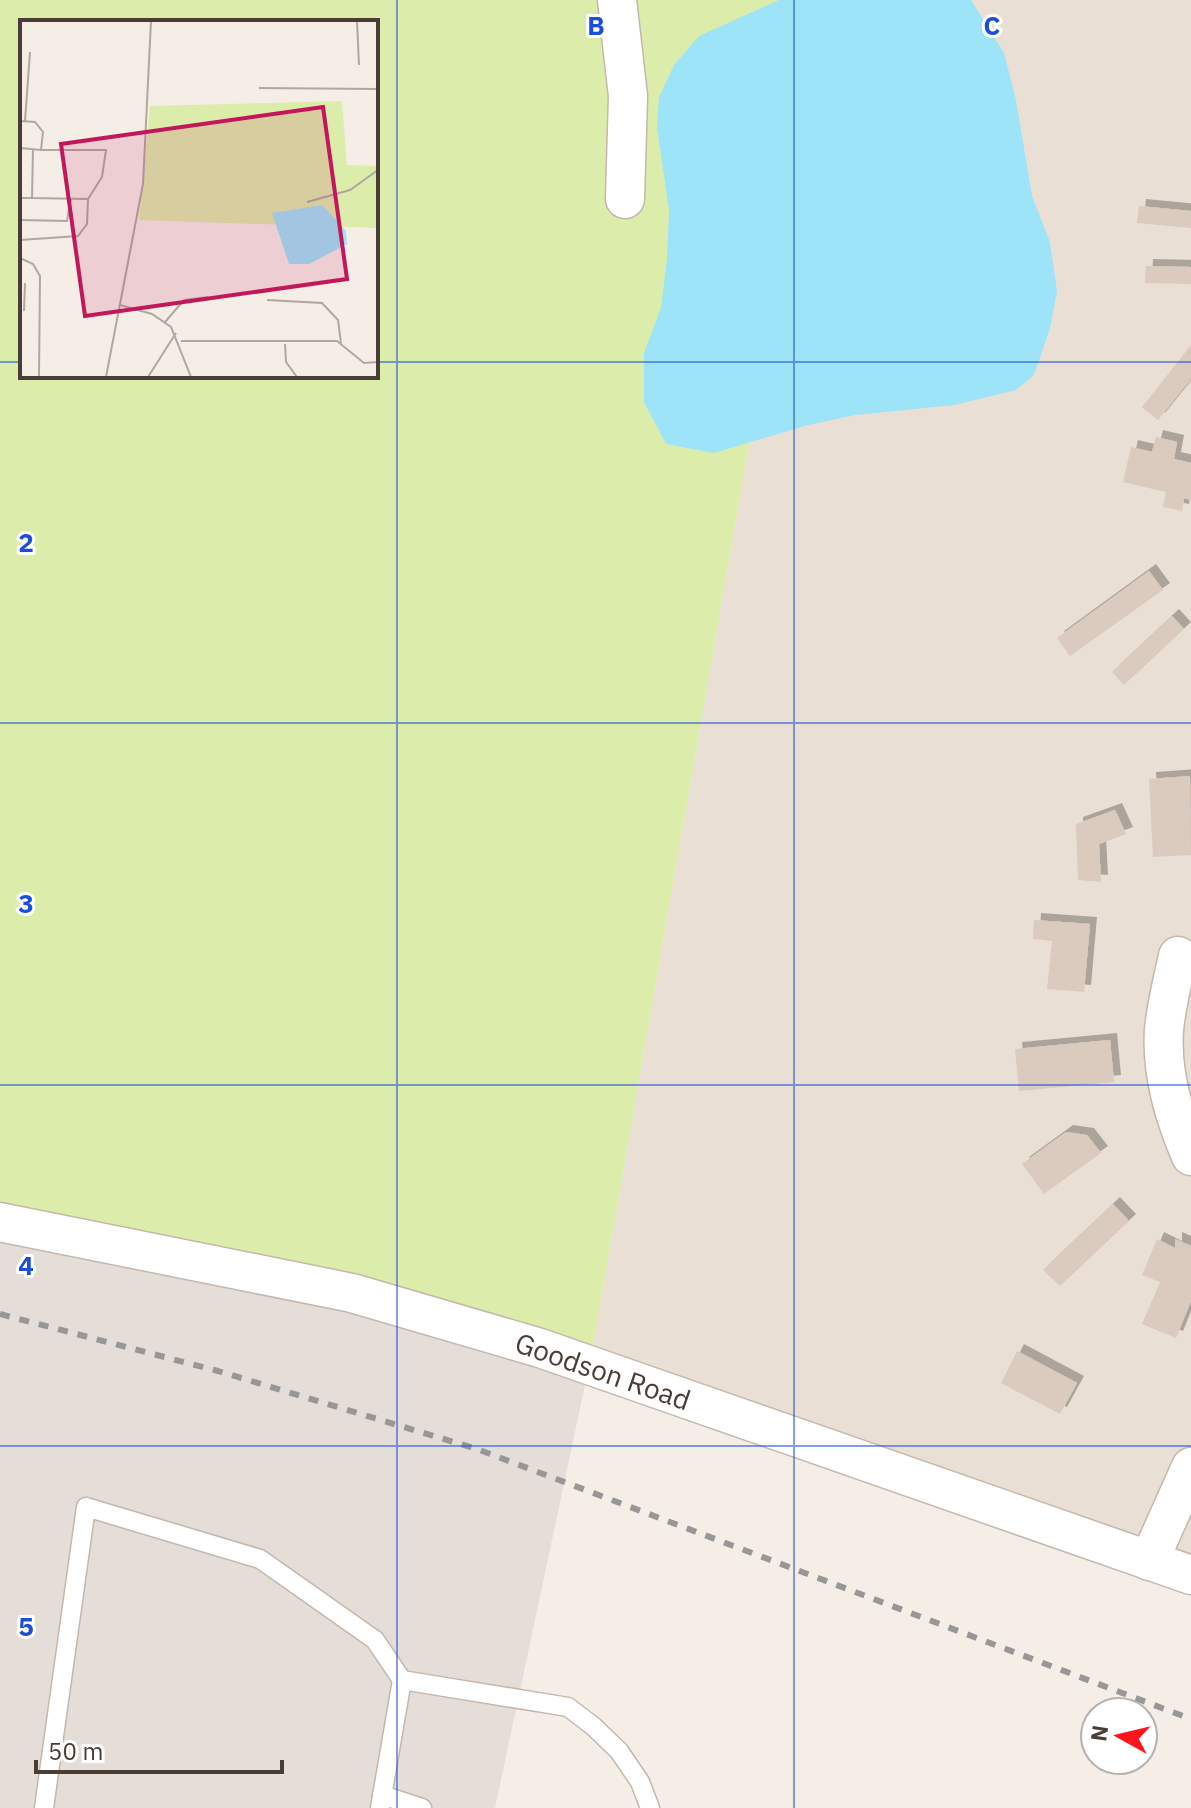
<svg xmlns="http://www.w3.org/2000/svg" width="1191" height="1808" font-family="'IBM Plex Sans',sans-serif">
<defs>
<filter id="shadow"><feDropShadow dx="7" dy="-7" stdDeviation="0" flood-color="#0004"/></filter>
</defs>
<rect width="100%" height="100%" fill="#f5eee7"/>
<!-- residential -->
<path fill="#eadfd4" d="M826 0H1191V1565L592 1352Z"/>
<!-- industrial -->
<path fill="#e4ddd8" d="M0 1213 592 1352 495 1808H0Z"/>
<!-- green -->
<path fill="#dcedab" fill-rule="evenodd" d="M0 0H826L592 1352 0 1213ZM22 22H376V376H22Z"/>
<!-- water -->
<path fill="#9de4f8" d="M779 0H971L1004 53 1016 100 1032 196 1050 242 1057 291 1050 328 1034 375 1016 390 954 405 856 415 808 425 714 453 666 444 644 402V353L661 308 667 259 669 210 657 128 659 97 674 65 699 36Z"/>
<!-- building -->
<g fill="#dbcabe" filter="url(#shadow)">
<path d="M1139 206 1191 211V228L1137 223Z"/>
<path d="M1146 266 1191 267V284L1145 283Z"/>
<path d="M1191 345V379L1158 420 1142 407Z"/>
<path d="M1156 437 1177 442 1174 459 1191 463V500L1184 498 1182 511 1163 507 1166 492 1123 482 1131 447 1152 452Z"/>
<path d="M1149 571 1163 590 1070 656 1057 638Z"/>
<path d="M1172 616 1184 629 1124 685 1112 672Z"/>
<path d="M1190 776 1191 855 1153 857 1149 779Z"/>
<path d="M1115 810 1126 834 1099 844 1101 882 1078 880 1076 824Z"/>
<path d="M1034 920 1090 924 1084 992 1047 989 1052 941 1033 939Z"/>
<path d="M1110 1040 1114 1082 1019 1091 1015 1049Z"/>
<path d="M1066 1132 1087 1135 1101 1153 1044 1194 1022 1164Z"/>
<path d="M1113 1204 1129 1221 1060 1286 1043 1270Z"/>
<path d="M1157 1239 1175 1248V1239L1191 1246V1301L1176 1338 1142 1324 1160 1282 1142 1275Z"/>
<path d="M1017 1351 1077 1383 1060 1414 1001 1383Z"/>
</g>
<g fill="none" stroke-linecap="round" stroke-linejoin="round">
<!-- service casing -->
<g stroke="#c5b7ab" stroke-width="21">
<g id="service">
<path d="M382 1795 422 1808"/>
<path d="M44 1808 86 1507 260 1559 375 1640 402 1680 568 1707 593 1726 619 1751 640 1782 650 1808"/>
<path d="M380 1808 402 1680"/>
</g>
</g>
<!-- minor casing -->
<g stroke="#c5b7ab" stroke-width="41">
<g id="minor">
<path d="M617 0 628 96 625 199"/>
<path d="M1178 956C1173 980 1166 1006 1164 1030 1161 1074 1174 1117 1191 1156"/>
<path d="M0 1222 352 1293 540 1348 1191 1575"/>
<path d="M1149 1561 1191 1467"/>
</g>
</g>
<!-- service -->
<use href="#service" stroke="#fff" stroke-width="18"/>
<!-- minor -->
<use href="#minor" stroke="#fff" stroke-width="38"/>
<!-- rail -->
<path stroke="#979797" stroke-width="6" stroke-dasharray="10 10" stroke-linecap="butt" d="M0 1314 218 1371 477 1449 1191 1719"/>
</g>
<!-- grid -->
<path fill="none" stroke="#1d4ed8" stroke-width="2" stroke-opacity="0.55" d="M397 0V1808M794 0V1808M0 362H22M376 362H1191M0 723H1191M0 1085H1191M0 1446H1191"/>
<g text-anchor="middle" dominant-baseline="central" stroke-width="6" stroke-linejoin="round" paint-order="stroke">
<!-- street labels -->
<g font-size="28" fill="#493d35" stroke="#fff">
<text transform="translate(603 1371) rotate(19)">Goodson Road</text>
</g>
</g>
<!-- overview -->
<g transform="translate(20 20)">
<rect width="358" height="358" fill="#f5eee7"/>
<path d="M322 81 327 145 358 146V208L119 200 130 86Z" fill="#dcedab"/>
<path d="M302 185 326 211 327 224 289 244H269L252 193Z" fill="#9de4f8"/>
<path fill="none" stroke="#b0a7a0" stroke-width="2" d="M337 1 339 45M239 68 358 69M0 101 15 102 23 112 21 130 0 128M5 101 10 32M0 178H12L13 130M12 178 68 179M287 182 330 170 358 150M0 200 47 201 51 179M0 220 58 216 67 204 68 179 82 157 86 130H21M0 238 13 244 20 256 19 357M247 280 302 283 318 300 321 323M100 285 132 294 151 307 171 357M4 291 5 263M145 302 164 280 188 277M161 321H317L344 343 358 342M265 324 266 342 277 357M86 357 123 164 131 1M128 357 156 313"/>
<path fill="#c2185b" fill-opacity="0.15" stroke="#c2185b" stroke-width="4" d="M303 87 327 259 65 296 41 124Z"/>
<rect width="358" height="358" fill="none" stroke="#493d35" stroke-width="4"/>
</g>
<g font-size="26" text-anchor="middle" font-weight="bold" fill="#1d4ed8" stroke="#fff" stroke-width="6" stroke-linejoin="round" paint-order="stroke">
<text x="596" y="35">B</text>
<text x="992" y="35">C</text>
<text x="26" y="552">2</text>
<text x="26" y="913">3</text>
<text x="26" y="1275">4</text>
<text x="26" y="1636">5</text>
</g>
<!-- north arrow -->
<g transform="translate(1119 1736) rotate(278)"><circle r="38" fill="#ffffff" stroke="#b6b1ae" stroke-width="2"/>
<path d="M0-6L14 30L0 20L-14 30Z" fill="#ff141d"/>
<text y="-12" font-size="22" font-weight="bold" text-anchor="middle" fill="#493d35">N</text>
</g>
<!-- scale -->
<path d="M36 1760v12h246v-12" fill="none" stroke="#493d35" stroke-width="4"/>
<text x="48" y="1760" font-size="24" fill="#493d35" stroke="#ffffff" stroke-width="6" paint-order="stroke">50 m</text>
</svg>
